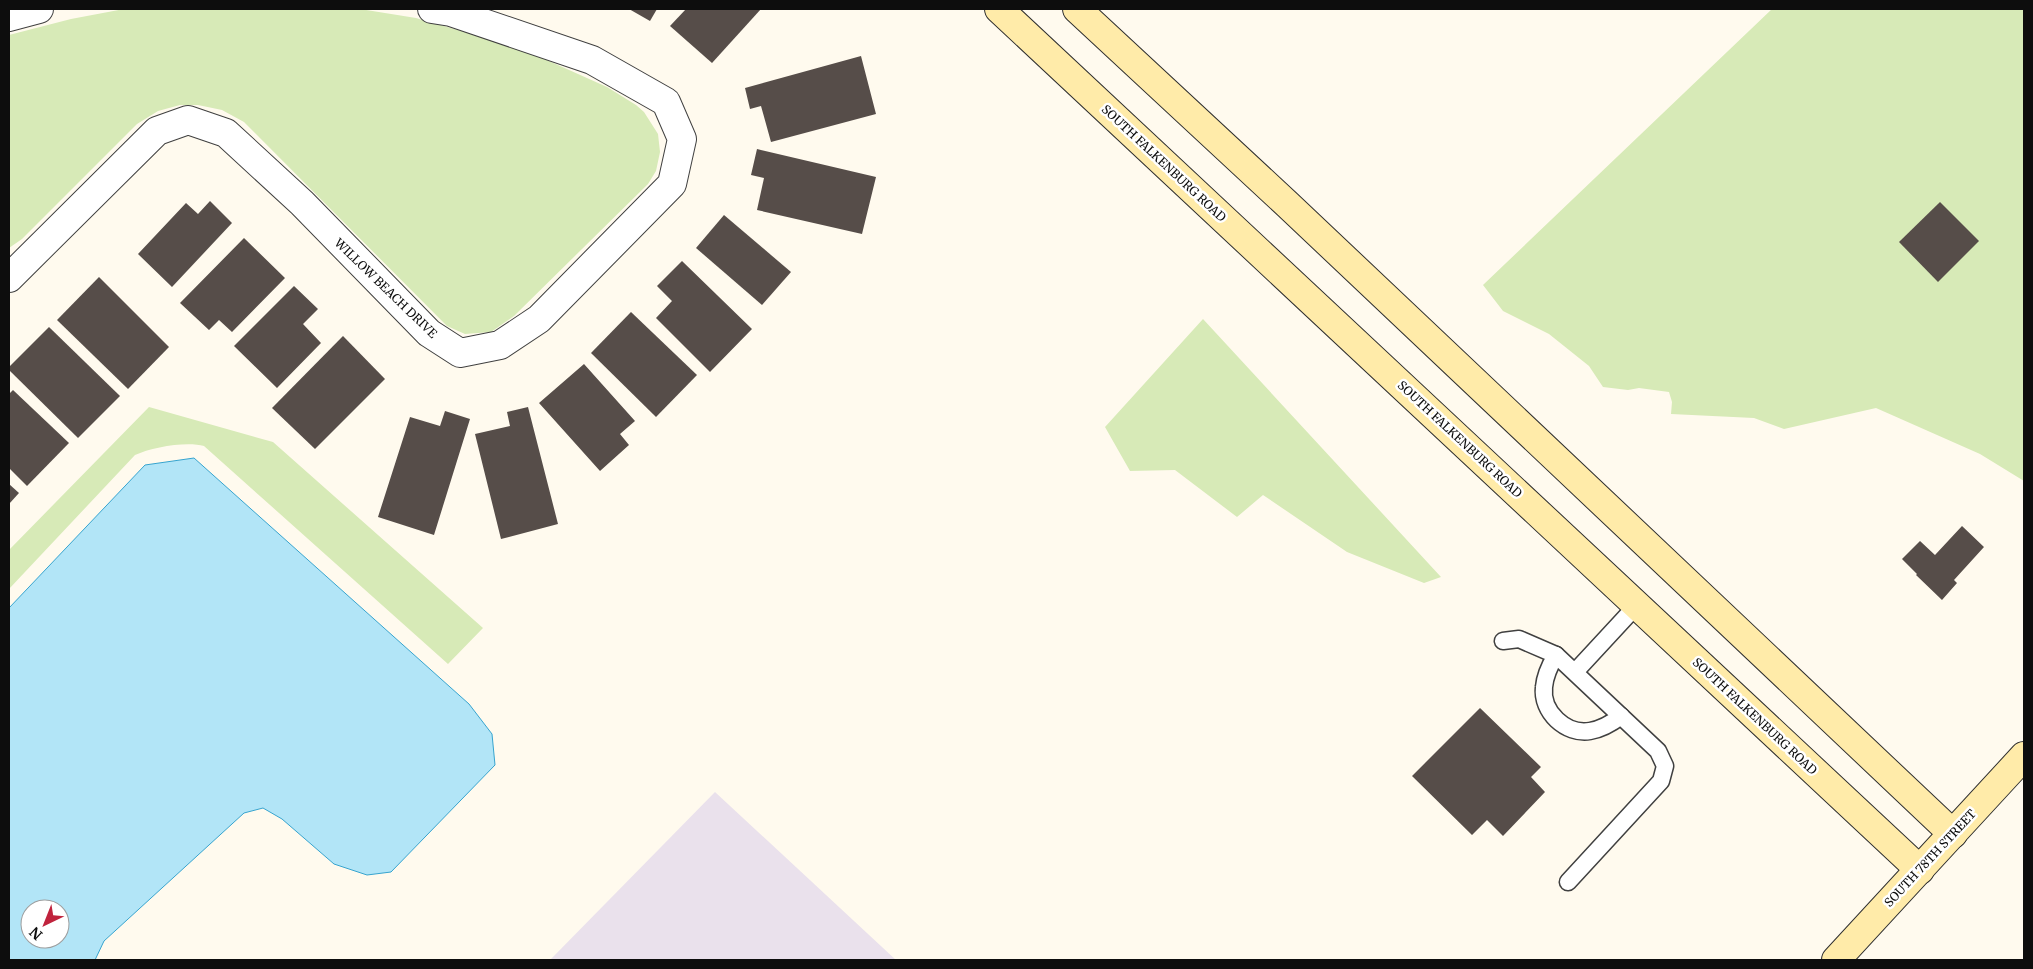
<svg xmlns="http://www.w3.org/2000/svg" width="2033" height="969" font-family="Merriweather,serif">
<rect width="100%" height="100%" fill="#fffaee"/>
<!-- industrial -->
<path fill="#eae1ec" d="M715 792 896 960H550Z"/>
<!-- green -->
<g fill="#d7eab7">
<path d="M124 9H360L416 18 520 48 607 87 636 105 644 112 658 134 660 152 656 171 648 184 514 316 491 332 465 334 447 326 244 122 222 110 198 105H180L158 111 137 124 22 239 9 248V35L71 19Z"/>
<path d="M1772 9H2024V481L1980 454 1876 408 1784 429 1754 418 1671 414 1672 402 1669 392 1639 388 1628 390 1603 387 1589 366 1549 334 1503 311 1483 285Z"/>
<path d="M1203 319 1441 577 1424 583 1347 552 1263 495 1237 517 1175 470 1130 471 1105 427Z"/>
<path d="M149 407 273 442 483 628 448 664 204 446C187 441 152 447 135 455L9 589V550Z"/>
</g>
<!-- water -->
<path fill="#b2e5f7" stroke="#37a4cf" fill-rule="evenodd" d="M194 458 469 704 492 734 495 765 391 872 367 875 334 864 282 819 263 808 244 813 104 941 95 960H9V608L145 465ZM30 909H60V939H30Z"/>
<!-- building -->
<g fill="#564d49">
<path d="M629 9H657L650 21Z"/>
<path d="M686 9H761L712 63 670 26Z"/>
<path d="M861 56 876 114 771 142 761 106 750 109 745 88Z"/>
<path d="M757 149 876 177 862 234 757 210 764 178 751 175Z"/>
<path d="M210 201 232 223 172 287 138 254 186 203 198 214Z"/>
<path d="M1940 202 1979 241 1938 282 1899 242Z"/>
<path d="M724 215 791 272 762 305 696 248Z"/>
<path d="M244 238 285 278 232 332 219 320 209 330 180 303Z"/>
<path d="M682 261 752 329 710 372 656 318 672 301 657 286Z"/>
<path d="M99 277 169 347 128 389 57 320Z"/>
<path d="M294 286 318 309 303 324 321 343 277 388 234 346Z"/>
<path d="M631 312 697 375 656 417 591 353Z"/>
<path d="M49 327 120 396 78 438 9 370V367Z"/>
<path d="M343 336 385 379 315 449 272 408Z"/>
<path d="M584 364 635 421 620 434 629 445 600 471 539 403Z"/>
<path d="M13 390 69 443 27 486 9 468V394Z"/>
<path d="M528 407 558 524 501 539 475 434 510 426 507 412Z"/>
<path d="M445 411 470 419 434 535 378 517 410 417 440 426Z"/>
<path d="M9 484 19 493 9 504Z"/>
<path d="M1962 526 1984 547 1954 580 1957 583 1942 600 1916 575 1917 574 1902 559 1920 541 1935 555Z"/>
<path d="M1480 708 1541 767 1531 777 1545 792 1503 836 1487 820 1472 835 1412 776Z"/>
</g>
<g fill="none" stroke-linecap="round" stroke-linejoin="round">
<!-- lane casing -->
<g stroke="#404040" stroke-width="19">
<g id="lane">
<path d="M1503 641 1519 639 1556 655 1658 751 1665 766 1661 781 1568 882"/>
<path d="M1556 655C1550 665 1545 675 1544 687 1541 712 1566 735 1590 731 1602 729 1612 723 1621 716"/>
<path d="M1575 672 1637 605"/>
</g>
</g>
<!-- street casing -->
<g stroke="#404040" stroke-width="30">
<g id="street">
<path d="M9 17 39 9"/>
<path d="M9 278 157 131 188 120 226 133 302 203 429 333 460 353 500 345 539 319 672 184 682 139 666 102 592 60 451 12 432 9"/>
</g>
</g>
<!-- secondary casing -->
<g stroke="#2f2f2f" stroke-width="30">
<g id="secondary">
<path d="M999 9 1920 870"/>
<path d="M1077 9 1287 204 1953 834"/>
<path d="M1836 960 2024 756"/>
</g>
</g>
<!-- lane -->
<use href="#lane" stroke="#fff" stroke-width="16"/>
<!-- street -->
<use href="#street" stroke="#fff" stroke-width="28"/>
<!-- secondary -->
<use href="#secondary" stroke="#ffeba9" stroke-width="28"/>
</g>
<g text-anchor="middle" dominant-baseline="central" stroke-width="5" stroke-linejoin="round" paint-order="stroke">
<!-- street labels -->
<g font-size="12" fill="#0d0d0d" stroke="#fff">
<text transform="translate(1164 163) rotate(43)">SOUTH FALKENBURG ROAD</text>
<text transform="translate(386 288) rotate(44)">WILLOW BEACH DRIVE</text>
<text transform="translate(1460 439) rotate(43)">SOUTH FALKENBURG ROAD</text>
<text transform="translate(1755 716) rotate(43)">SOUTH FALKENBURG ROAD</text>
<text transform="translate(1930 858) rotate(-47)">SOUTH 78TH STREET</text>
</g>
</g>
<!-- border -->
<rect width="2033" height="969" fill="none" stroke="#0d0d0d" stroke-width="20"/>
<!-- north arrow -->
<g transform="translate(45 924) rotate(223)"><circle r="24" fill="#ffffff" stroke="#9e9e9e"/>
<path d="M0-4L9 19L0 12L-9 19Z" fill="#c0233d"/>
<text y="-8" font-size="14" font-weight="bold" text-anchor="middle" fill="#0d0d0d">N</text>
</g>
</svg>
